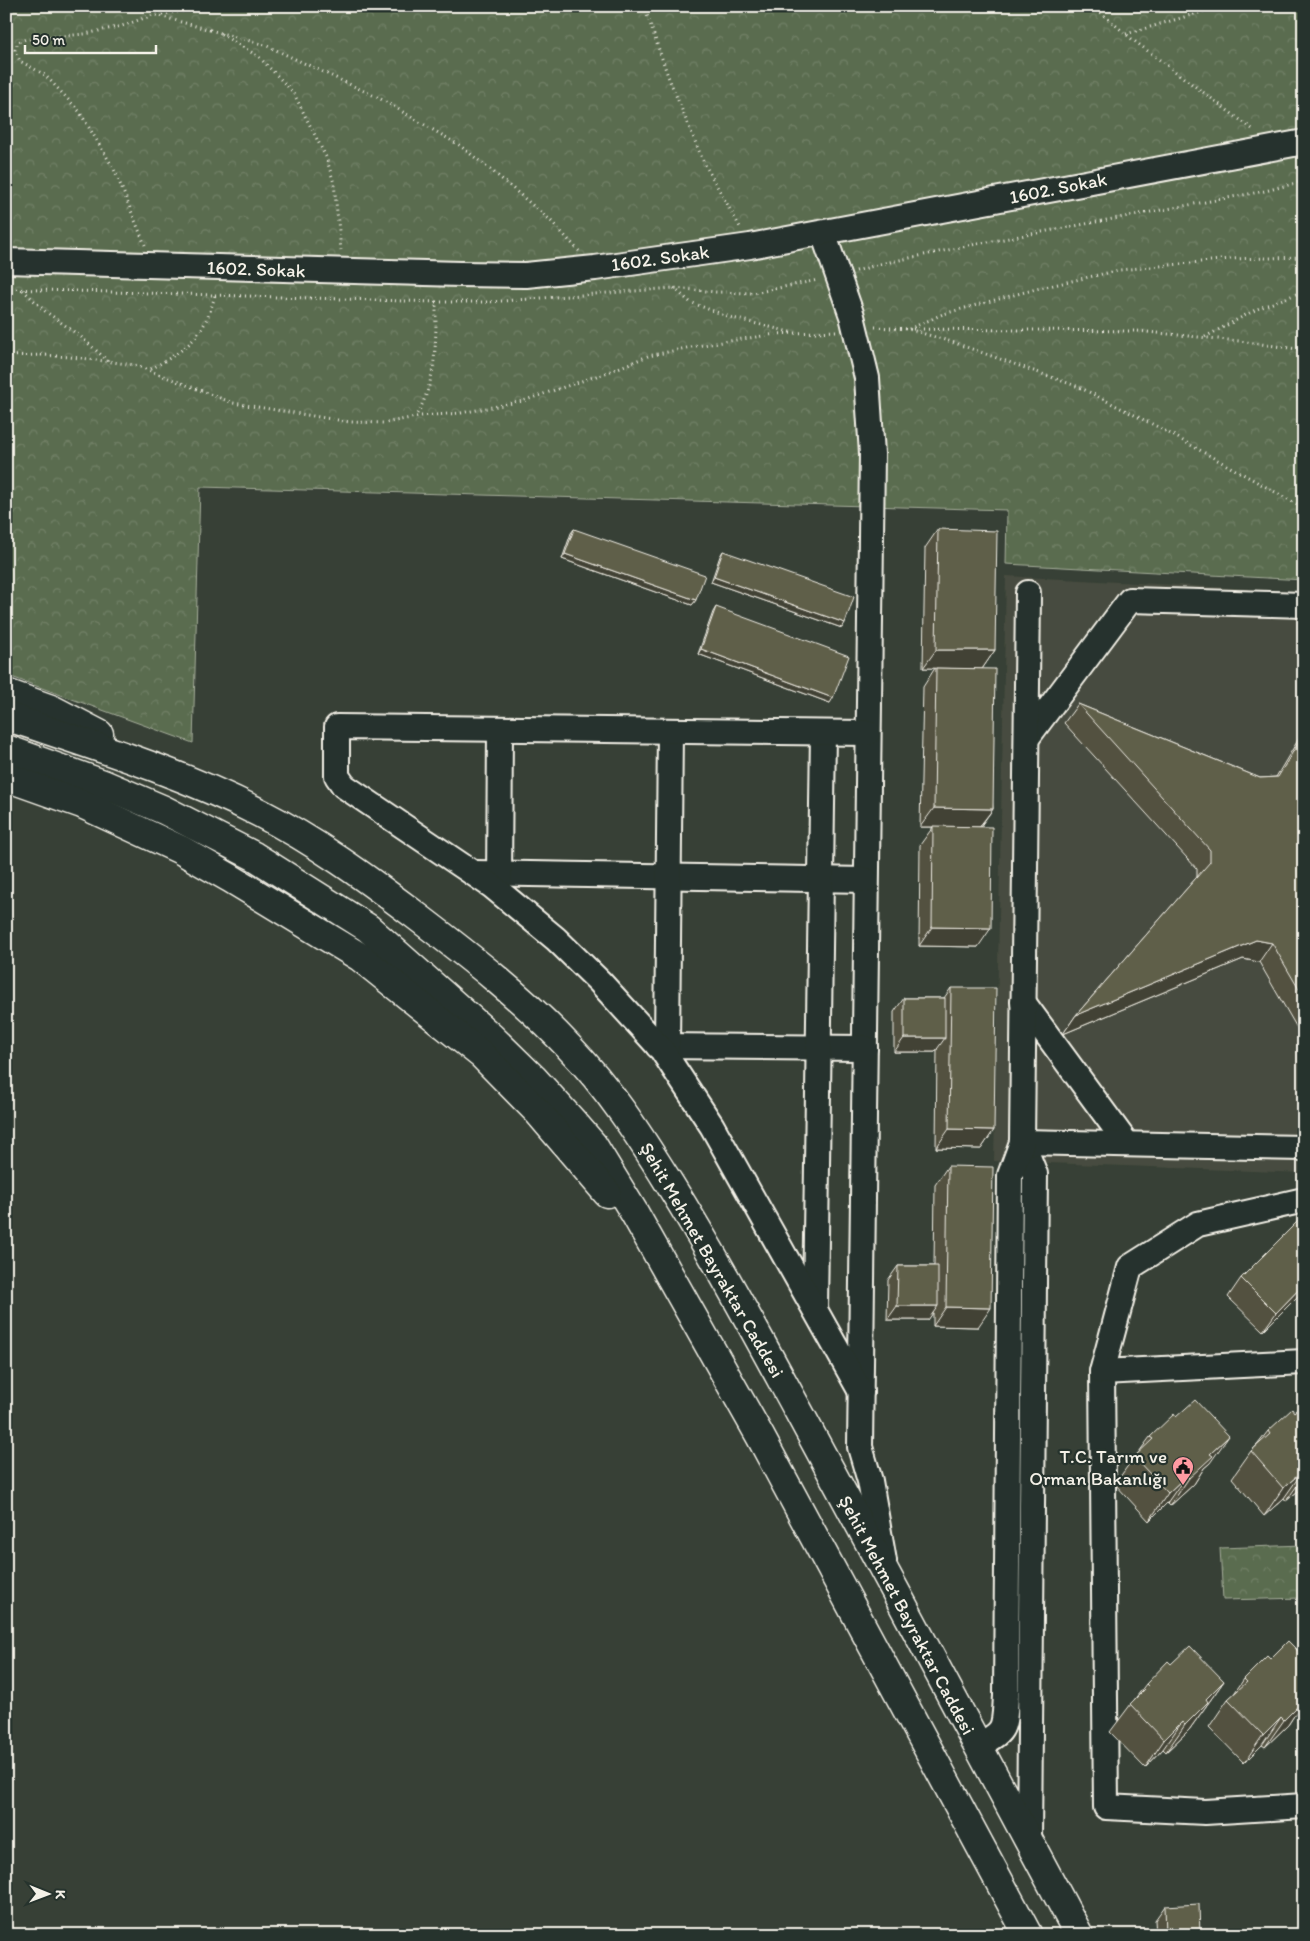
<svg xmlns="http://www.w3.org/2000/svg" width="1310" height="1941" font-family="Itim,sans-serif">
<defs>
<pattern id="forest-crowns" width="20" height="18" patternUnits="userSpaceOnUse" patternTransform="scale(1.25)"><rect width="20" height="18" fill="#5a6c4f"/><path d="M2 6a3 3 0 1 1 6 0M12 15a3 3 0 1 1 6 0" fill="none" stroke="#728168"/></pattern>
</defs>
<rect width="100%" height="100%" fill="#374036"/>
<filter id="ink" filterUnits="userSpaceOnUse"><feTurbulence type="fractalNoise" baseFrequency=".02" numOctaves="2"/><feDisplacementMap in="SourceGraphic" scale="10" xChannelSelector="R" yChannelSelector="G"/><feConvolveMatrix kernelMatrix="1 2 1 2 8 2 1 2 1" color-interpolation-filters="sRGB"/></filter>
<g filter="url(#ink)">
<!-- built -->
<path fill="#474c3f" d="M1006 576 1304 592V1173L994 1161Z"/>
<!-- forest -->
<g fill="url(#forest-crowns)" stroke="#a7ae9c">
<path d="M6 6H1304V580L1006 564 1007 510 200 487 193 743 6 675Z"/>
<path d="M1304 1545V1598L1223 1600 1220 1548Z"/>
</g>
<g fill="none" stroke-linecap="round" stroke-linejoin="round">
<!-- minor casing -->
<g stroke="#f4f1e8" stroke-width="28">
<g id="minor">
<path d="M823 233 852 316 867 378 872 454 860 1447 870 1481 884 1561"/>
<path d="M6 261 460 274 526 275 595 268 750 246 1304 142"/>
<path d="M1027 738 1130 600 1304 605"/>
<path d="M474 873 866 880"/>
<path d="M499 887 500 729"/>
<path d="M1023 1002 1127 1144"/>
<path d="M658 1046 865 1048"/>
<path d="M667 1046 670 731"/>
<path d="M1022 1142 1035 1174 1029 1840"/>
<path d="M1022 1142 1304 1148"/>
<path d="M1304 1200 1198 1224 1130 1267 1102 1372 1106 1807 1205 1812 1304 1806"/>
<path d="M815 1309 823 733"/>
<path d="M1102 1372 1304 1362"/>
<path d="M861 1392 712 1126 662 1050 600 982 556 939 492 886 344 786 337 776V727L868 733"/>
<path d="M977 1745C1007 1733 1004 1726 1006 1696L1010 1175 1022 1142 1028 593"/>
</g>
</g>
<!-- major casing -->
<g stroke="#f4f1e8" stroke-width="31">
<g id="major">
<path d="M6 693 51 709 99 734"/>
<path d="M6 716C91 745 180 772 260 813 315 841 366 878 415 915 469 956 523 998 569 1047 609 1088 639 1135 669 1183 716 1258 757 1335 799 1412 893 1586 986 1760 1079 1935"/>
<path d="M6 749 103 784 164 810 254 856 368 928 491 1037 533 1078 573 1122 593 1145 635 1214 760 1436 1028 1935"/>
<path d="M6 777 82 804 181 850 230 878 360 957 482 1055 538 1112 607 1193"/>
</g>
</g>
<!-- path -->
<g stroke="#f4f1e8" stroke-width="3" stroke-dasharray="1 4" stroke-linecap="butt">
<path d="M644 6 668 76 704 163 740 227"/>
<path d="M1093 6 1133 40 1255 131"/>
<path d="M162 14 220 6"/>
<path d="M156 15 210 30"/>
<path d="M210 30 265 45 379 98 418 121 459 145 491 170 550 220 579 251"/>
<path d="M221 34 259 57 293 92 326 157 334 183 341 250"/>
<path d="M1126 34 1222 6"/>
<path d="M145 245 114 169 79 111 45 75 20 61 15 50 18 42 26 39 85 34 122 26 178 6"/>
<path d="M856 271 880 264 982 243 1265 191 1304 181"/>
<path d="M674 288 690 302 708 309 733 318 790 332"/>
<path d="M6 289 215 295C204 338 187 349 149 370"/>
<path d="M23 290 45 311 80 336 108 361"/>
<path d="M215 295 436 302C436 341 437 384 415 417"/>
<path d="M436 302H489L674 288 716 292 754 293 818 280"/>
<path d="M875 327 908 329 952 342 1079 387 1158 427 1304 508"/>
<path d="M909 329 943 314 1036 289 1120 270 1230 259 1304 257"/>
<path d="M913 329 1137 331 1239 341 1304 350"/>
<path d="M1205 337 1257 309 1304 291"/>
<path d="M6 356 44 355 81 358 135 365 233 403 350 422 385 423 421 416 461 413 523 401 608 372 648 356 696 346 776 334 837 331"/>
</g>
<!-- minor -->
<use href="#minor" stroke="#26332d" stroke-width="24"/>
<!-- major -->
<use href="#major" stroke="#26332d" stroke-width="28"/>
</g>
<!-- wall -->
<g fill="#525140" stroke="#f4f1e8">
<path d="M574 529 696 600 692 605 562 559 571 533Z"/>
<path d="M938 529 995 650 982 669 993 809 980 827 978 947 919 946 920 845 933 827H920L923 687 935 668H923L925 548Z"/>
<path d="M723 551 842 628 711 582 720 556Z"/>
<path d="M716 607 830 703 698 654 713 612Z"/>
<path d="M1078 704 1260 778 1276 777 1304 730V1040L1259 962 1243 959 1063 1034 1076 1015 1197 877V869L1064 723Z"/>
<path d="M951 988 994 1130 981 1149 936 1148 937 1049 935 1052H894V1012L904 998H944Z"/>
<path d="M948 1166 978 1327 933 1326V1312L928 1320H887L888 1280 898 1266H934L935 1185Z"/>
<path d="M1304 1215V1290L1263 1331 1228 1297 1241 1278Z"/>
<path d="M1304 1404V1486L1286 1501 1284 1498 1264 1516 1232 1478 1251 1451 1258 1444 1268 1431 1294 1412Z"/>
<path d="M1150 1437 1210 1463 1204 1468 1194 1484 1170 1506 1167 1503 1149 1521 1115 1484 1134 1457 1139 1452Z"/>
<path d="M1171 1664 1224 1681 1189 1730 1166 1752 1163 1749 1145 1768 1110 1732 1146 1684Z"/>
<path d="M1244 1679 1299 1708 1288 1725 1265 1747 1262 1745 1244 1763 1209 1727 1228 1699 1233 1695Z"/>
<path d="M1165 1906 1200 1935H1156L1155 1920Z"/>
</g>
<!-- shaded-wall -->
<g fill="#424234" stroke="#f4f1e8">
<path d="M565 554 696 600 692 605 562 559Z"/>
<path d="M714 577 845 623 842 628 711 582Z"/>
<path d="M701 649 833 698 830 703 698 654Z"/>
<path d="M936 650H995L982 669 923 668Z"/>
<path d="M934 808 993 809 979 827H920Z"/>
<path d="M932 927 991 928 978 947 919 946Z"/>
<path d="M1256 940 1272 943 1259 962 1243 959 1063 1034 1076 1015Z"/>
<path d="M904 1038H945L935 1052H894Z"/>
<path d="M949 1129 994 1130 981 1149 936 1148Z"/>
<path d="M1304 1284V1290L1263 1331 1276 1313Z"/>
<path d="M897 1306H938L928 1320H887Z"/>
<path d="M946 1307 991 1308 978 1327 933 1326Z"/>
<path d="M1229 1436 1210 1463 1204 1468 1194 1484 1170 1506 1189 1478 1210 1454Z"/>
<path d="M1303 1471 1284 1498 1264 1516 1283 1488Z"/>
<path d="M1186 1476 1167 1503 1149 1521 1168 1493Z"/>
<path d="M1304 1476V1486L1286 1501Z"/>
<path d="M1224 1681 1189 1730 1166 1752 1185 1725 1206 1699Z"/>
<path d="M1304 1695V1704L1299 1708 1288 1725 1265 1747 1284 1720Z"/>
<path d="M1281 1717 1262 1745 1244 1763 1263 1735Z"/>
<path d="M1182 1722 1163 1749 1145 1768 1164 1740Z"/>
</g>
<!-- building -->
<g fill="#5f5e4a" stroke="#f4f1e8">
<path d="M574 529 705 575 696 600 565 554Z"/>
<path d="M938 529 997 531 995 650H936Z"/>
<path d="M723 551 854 597 845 623 714 577Z"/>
<path d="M716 607 849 656 833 698 701 649Z"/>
<path d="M936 668 995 669 993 809 934 808Z"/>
<path d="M1078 704 1260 778 1278 777 1304 733V998L1272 943 1256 940 1076 1015 1210 862V850Z"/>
<path d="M933 826 992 827 991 928 932 927Z"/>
<path d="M951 988H996L994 1130 949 1129Z"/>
<rect x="904" y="998" width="41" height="40"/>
<path d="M948 1166 993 1167 991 1308 946 1307Z"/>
<path d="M1304 1215V1284L1276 1313 1241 1278Z"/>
<path d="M898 1266H938V1306H897Z"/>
<path d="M1195 1400 1229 1436 1210 1454 1213 1456 1189 1478 1186 1476 1168 1493 1134 1457 1153 1439 1150 1437 1174 1414 1176 1417Z"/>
<path d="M1304 1404V1472L1303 1471 1283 1488 1251 1451 1270 1434 1268 1431 1292 1409 1294 1412Z"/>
<path d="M1288 1641 1304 1657V1700L1284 1720 1281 1717 1263 1735 1228 1699 1247 1682 1244 1679 1267 1656 1270 1659Z"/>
<path d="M1190 1646 1224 1681 1206 1699 1208 1702 1185 1725 1182 1722 1164 1740 1130 1704 1148 1686 1146 1684 1168 1661 1171 1664Z"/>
<path d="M1199 1904 1200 1935H1166L1165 1906Z"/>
</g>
</g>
<!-- icons -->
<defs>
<g id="civic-pin" transform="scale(1.125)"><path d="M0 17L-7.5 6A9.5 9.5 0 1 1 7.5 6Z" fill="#ff9aa2" stroke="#26332d"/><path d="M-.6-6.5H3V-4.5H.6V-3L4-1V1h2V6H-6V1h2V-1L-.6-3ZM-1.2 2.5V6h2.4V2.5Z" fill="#111"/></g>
</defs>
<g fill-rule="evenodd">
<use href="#civic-pin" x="1183" y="1467"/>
</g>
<g text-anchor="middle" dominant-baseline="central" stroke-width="4.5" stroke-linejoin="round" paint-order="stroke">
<!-- street labels -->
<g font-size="19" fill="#f4f1e8" stroke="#26332d">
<text transform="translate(1058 188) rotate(-11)">1602. Sokak</text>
<text transform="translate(660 258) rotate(-8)">1602. Sokak</text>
<text transform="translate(256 269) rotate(2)">1602. Sokak</text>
<text transform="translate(712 1260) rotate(60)">Şehit Mehmet Bayraktar Caddesi</text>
<text transform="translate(907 1615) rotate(62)">Şehit Mehmet Bayraktar Caddesi</text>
</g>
<!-- poi labels -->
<g font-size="19" fill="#f4f1e8" stroke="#26332d" text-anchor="end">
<text x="1167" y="1456">T.C. Tarım ve<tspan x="1167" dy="22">Orman Bakanlığı</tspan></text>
</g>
</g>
<!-- margin -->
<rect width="1310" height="1941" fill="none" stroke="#26332d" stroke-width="25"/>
<rect x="12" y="12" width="1285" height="1916" fill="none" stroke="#f4f1e8" stroke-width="2" filter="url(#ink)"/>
<!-- north arrow -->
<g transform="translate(48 1894) rotate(91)" stroke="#26332d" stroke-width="4" paint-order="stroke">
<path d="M0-4L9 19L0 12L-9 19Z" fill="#f4f1e8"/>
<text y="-8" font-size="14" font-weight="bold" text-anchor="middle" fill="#f4f1e8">K</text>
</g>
<!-- scale -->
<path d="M25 45v8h131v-8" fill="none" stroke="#f4f1e8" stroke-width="2.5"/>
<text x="32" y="45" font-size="15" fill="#f4f1e8" stroke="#26332d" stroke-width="4" paint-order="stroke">50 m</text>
</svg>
